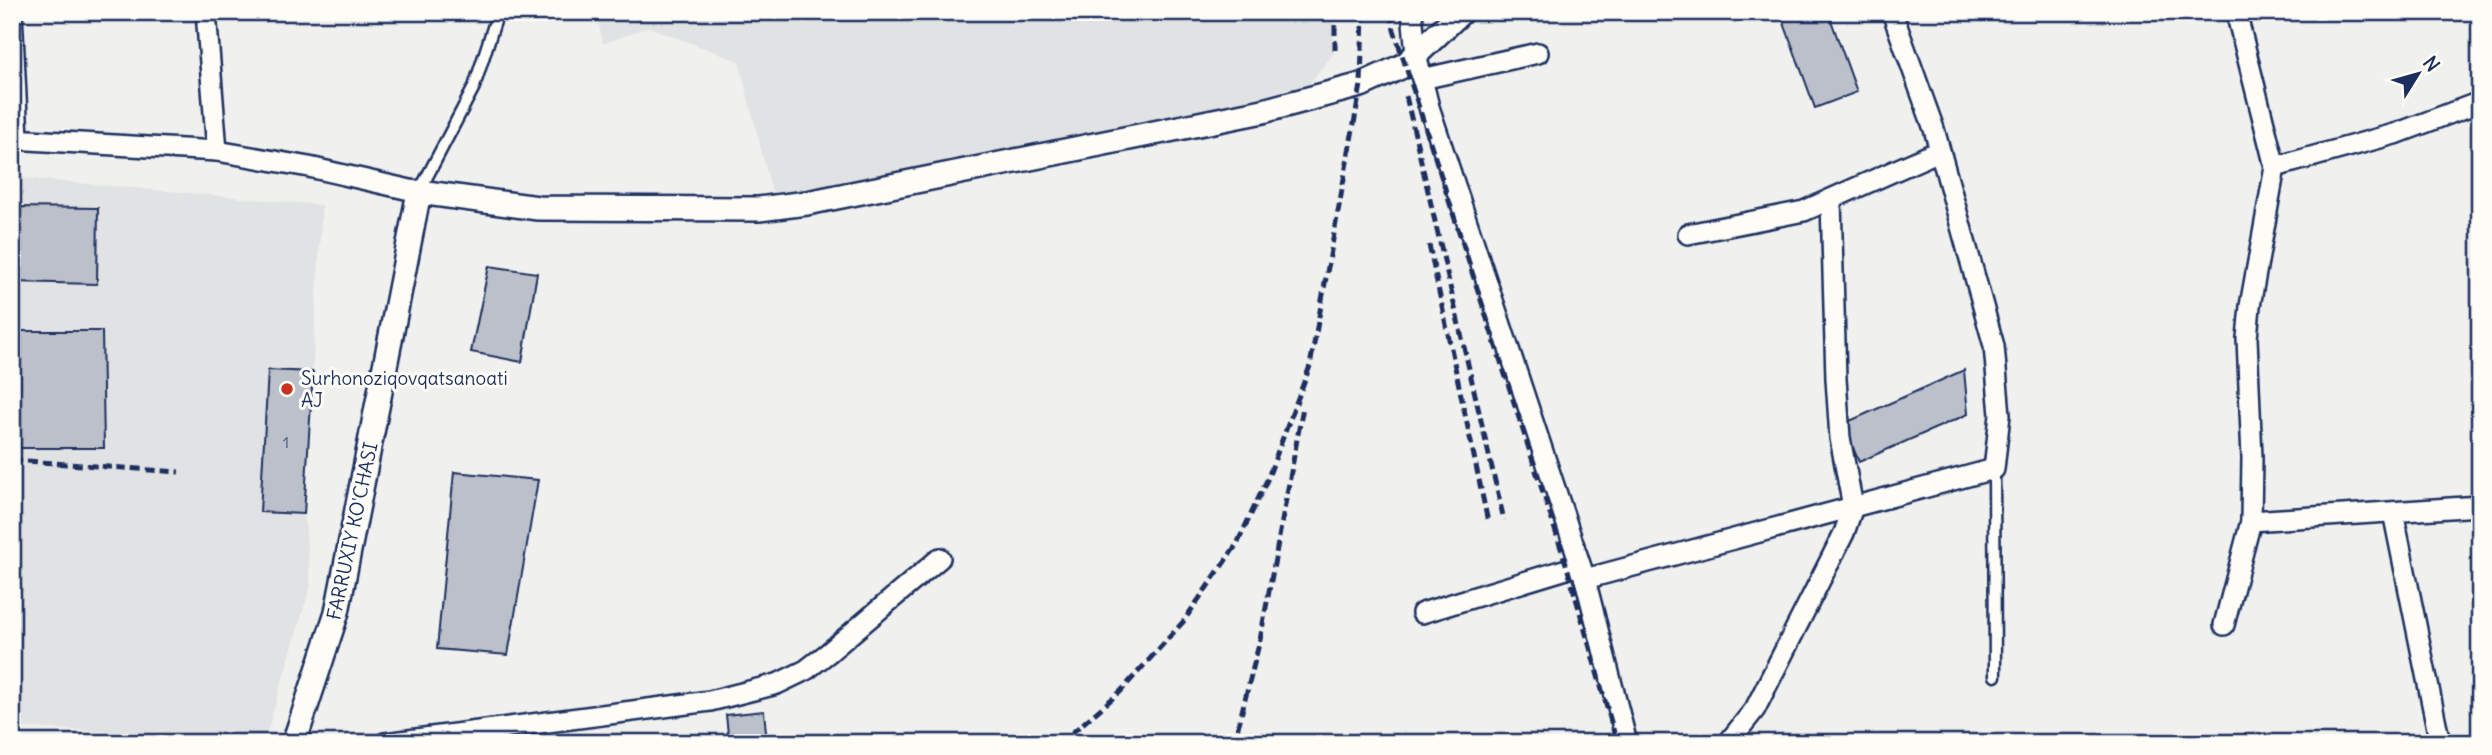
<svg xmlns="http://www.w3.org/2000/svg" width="2492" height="755" font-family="Delius,sans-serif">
<rect width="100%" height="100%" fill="#f0f0ee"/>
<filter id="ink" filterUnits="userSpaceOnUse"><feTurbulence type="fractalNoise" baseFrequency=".0143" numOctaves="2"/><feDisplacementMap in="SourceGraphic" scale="14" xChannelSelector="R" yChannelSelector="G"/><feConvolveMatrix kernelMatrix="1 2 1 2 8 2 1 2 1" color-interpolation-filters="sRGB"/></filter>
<g filter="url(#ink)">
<!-- built -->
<g fill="#e0e2e3">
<path d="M596 12H1333L1334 53 1300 95 774 201 739 61 648 27 603 44Z"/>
<path d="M12 177 322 205 304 514 311 584 265 739 12 727Z"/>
</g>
<!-- building -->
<g fill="#bbc0ca" stroke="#1b2f5e" stroke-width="2">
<path d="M1780 12H1828L1857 92 1815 108Z"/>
<path d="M12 207 98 208 97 284 12 282Z"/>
<path d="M489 266 537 273 522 362 471 352Z"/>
<path d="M12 331H102L104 448H12Z"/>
<path d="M268 370 313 372 304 514 260 512Z"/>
<path d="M1964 370 1968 414 1859 462 1843 424Z"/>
<path d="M454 472 538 480 508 655 437 649Z"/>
<path d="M764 711 767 743H729L726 715Z"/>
</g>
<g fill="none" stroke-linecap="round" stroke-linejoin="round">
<!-- service casing -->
<g stroke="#1b2f5e" stroke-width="15">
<g id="service">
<path d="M419 192 474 87 498 12"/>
<path d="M1994 469 1995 676"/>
</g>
</g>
<!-- minor casing -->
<g stroke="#1b2f5e" stroke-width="24">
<g id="minor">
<path d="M12 12 18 139"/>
<path d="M206 12 217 151"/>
<path d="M1412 12 1416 54 1429 107 1585 579 1994 469 2000 415 1994 346 1934 129 1892 12"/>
<path d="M1422 79 1538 53"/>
<path d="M12 139 217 151 309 167 419 192"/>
<path d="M2275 167 2398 133 2480 102"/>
<path d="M1688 234 1804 211 1939 151"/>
<path d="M2393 512 2440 743"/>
<path d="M2251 521 2480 506"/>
<path d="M1585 579 1627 743"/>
<path d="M1422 613 1580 565"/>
<path d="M2224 625 2251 521 2252 458 2247 338 2250 306 2275 167 2236 12"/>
<path d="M385 743 710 701 777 684 806 670 828 653 940 558"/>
<path d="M1728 743 1755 709 1844 533 1853 507 1840 438 1836 379 1831 200"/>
</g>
</g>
<!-- tertiary casing -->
<g stroke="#1b2f5e" stroke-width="28">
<path id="tertiary" d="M294 743 337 612 419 192 538 208 759 209 807 203 1263 111 1361 85 1405 65 1461 12"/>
</g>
<!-- service -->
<use href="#service" stroke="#fdfcf7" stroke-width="10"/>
<!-- minor -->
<use href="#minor" stroke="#fdfcf7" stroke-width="19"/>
<!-- tertiary -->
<use href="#tertiary" stroke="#fdfcf7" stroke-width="23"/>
<!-- rail -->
<g stroke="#1b2f5e" stroke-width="5" stroke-dasharray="10 5" stroke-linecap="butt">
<path d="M1391 12 1394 30 1568 570 1617 743"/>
<path d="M1335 50V12"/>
<path d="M1406 96 1504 520"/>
<path d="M1429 245 1488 522"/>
<path d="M12 460 179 472"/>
<path d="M1060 743 1120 692 1183 622 1237 544 1267 480 1310 366 1361 85 1363 12"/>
<path d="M1234 743 1260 640 1303 407"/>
</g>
</g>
</g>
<!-- markers -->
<circle fill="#c8321e" stroke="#fdfcf7" stroke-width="2.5" cx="287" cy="389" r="7"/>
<g text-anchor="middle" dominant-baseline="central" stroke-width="6" stroke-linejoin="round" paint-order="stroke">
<!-- number labels -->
<g font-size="16" fill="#435379">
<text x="286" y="442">1</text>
</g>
<!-- poi labels -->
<g font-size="19" fill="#1b2f5e" stroke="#fdfcf7" text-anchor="start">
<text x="301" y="378">Surhonoziqovqatsanoati<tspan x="301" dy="22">AJ</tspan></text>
</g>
<!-- street labels -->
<g font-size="19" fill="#1b2f5e" stroke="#fdfcf7">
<text transform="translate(352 531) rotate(-78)">FARRUXIY KO'CHASI</text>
</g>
</g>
<!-- margin -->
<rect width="2492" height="755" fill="none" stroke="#fdfcf7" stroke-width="42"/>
<rect x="21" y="21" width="2450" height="713" fill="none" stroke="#1b2f5e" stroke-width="2.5" filter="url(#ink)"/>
<!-- north arrow -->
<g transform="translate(2418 74) rotate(53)" stroke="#fdfcf7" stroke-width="5" paint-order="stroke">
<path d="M0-5L12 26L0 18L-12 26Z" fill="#1b2f5e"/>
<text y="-10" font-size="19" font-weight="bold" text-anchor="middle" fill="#1b2f5e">N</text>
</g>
</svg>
